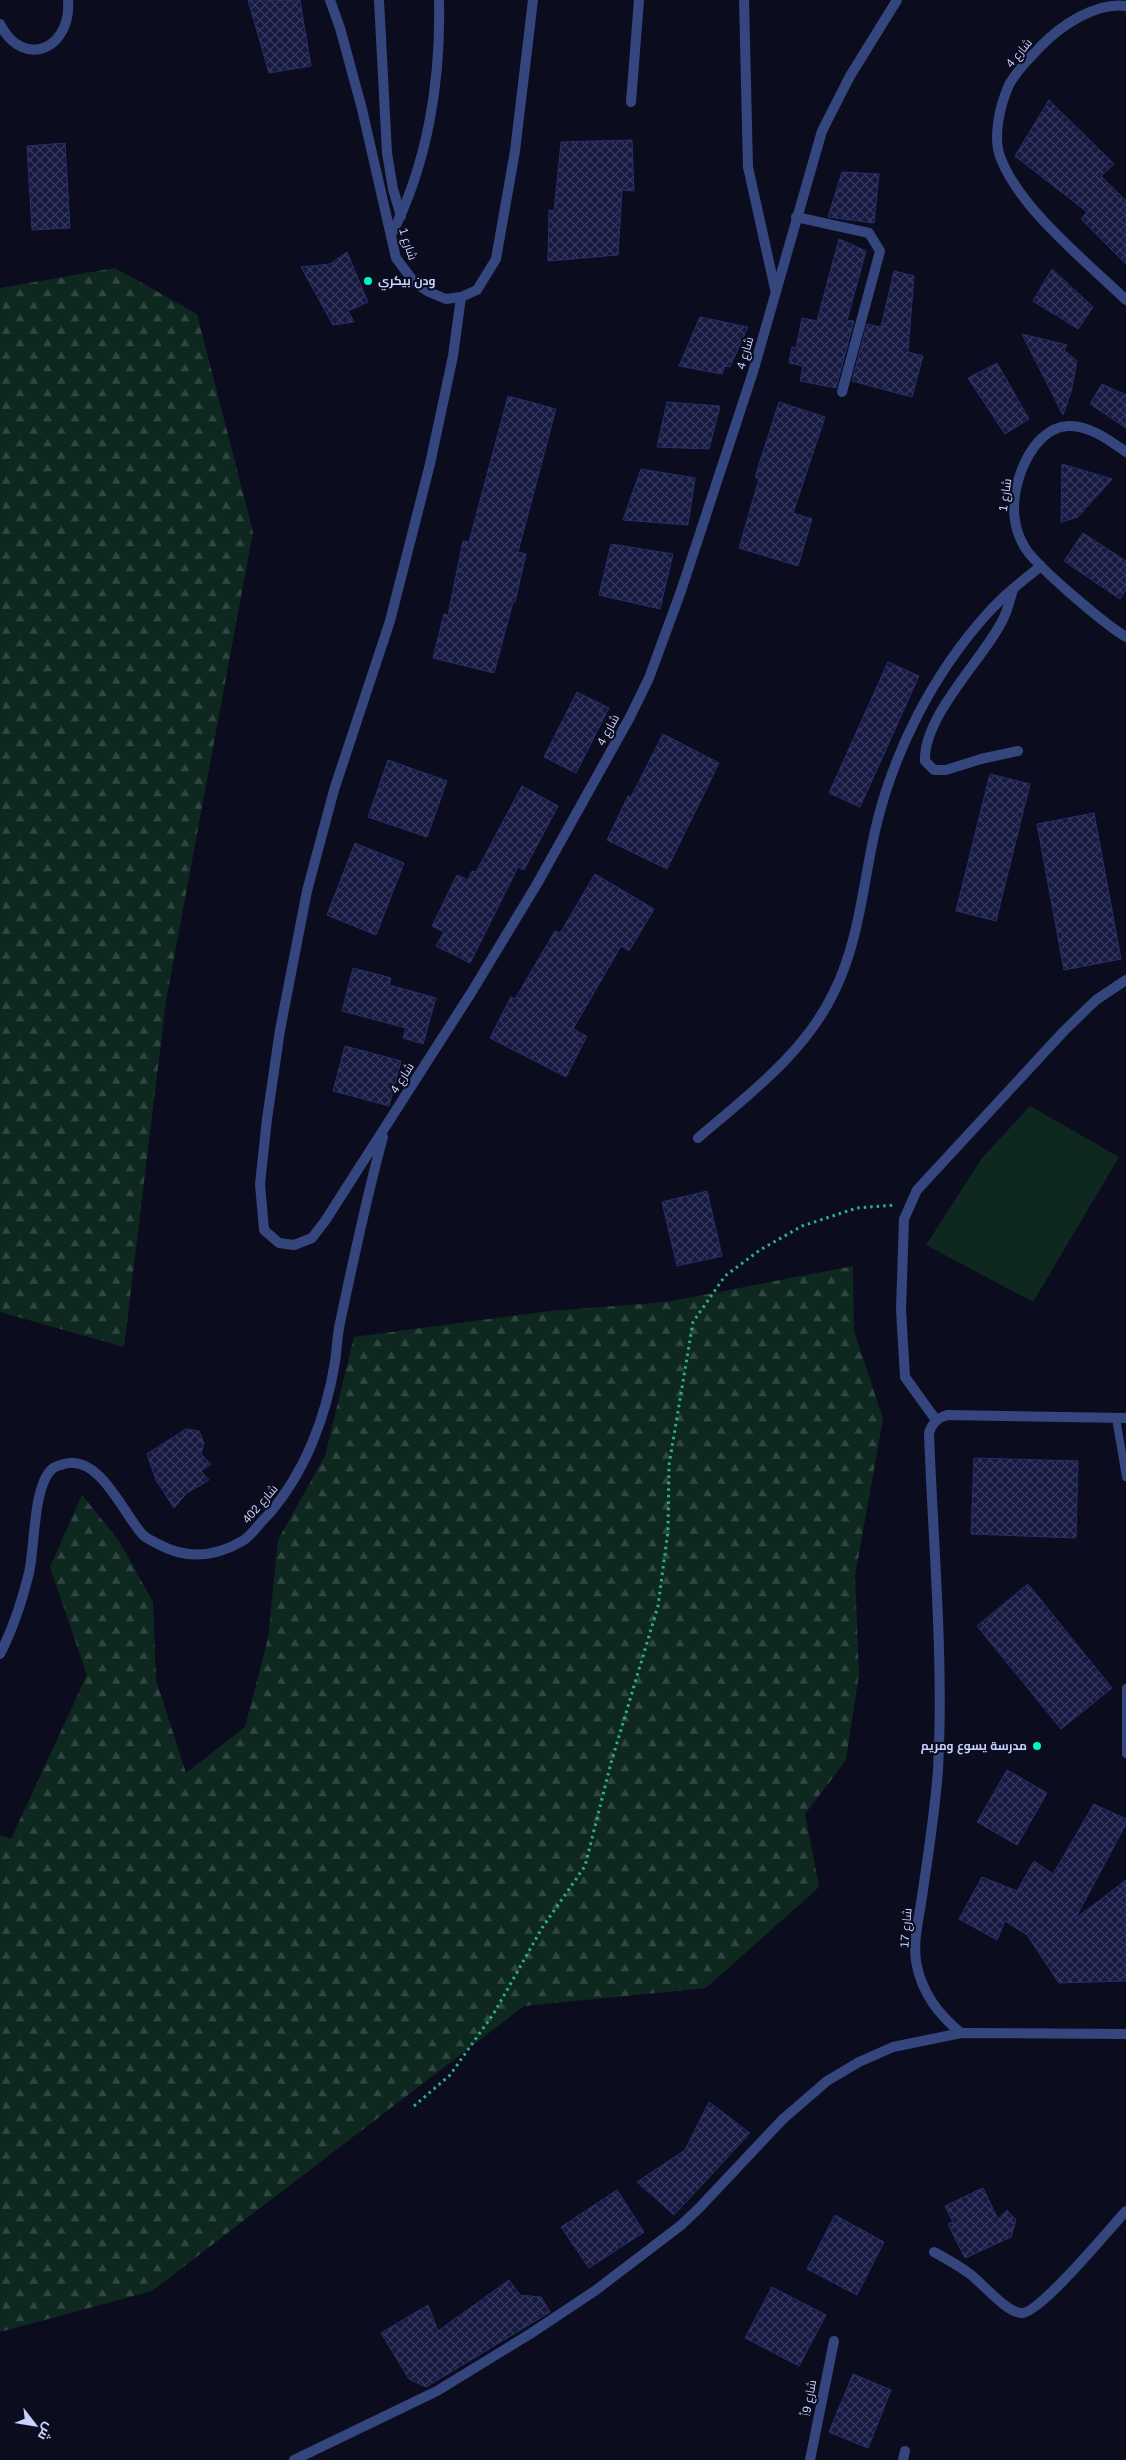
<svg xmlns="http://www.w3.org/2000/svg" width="1126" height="2460" font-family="Arial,Cairo,sans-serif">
<defs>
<pattern id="forest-firs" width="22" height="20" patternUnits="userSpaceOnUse" patternTransform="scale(1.25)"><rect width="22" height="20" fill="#0e2820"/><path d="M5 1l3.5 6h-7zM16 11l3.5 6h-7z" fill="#304641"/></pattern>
<pattern id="building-cross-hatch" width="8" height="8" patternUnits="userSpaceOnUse" patternTransform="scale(1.25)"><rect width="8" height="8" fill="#171a40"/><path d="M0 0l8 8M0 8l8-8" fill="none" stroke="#373a5d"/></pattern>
</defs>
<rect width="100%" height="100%" fill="#0b0d1e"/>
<!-- forest -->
<g fill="url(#forest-firs)">
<path d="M115 268 197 314 253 532 166 1001 124 1347 0 1312V288Z"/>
<path d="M853 1266 854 1331 883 1419 855 1576 859 1674 846 1760 805 1814 819 1887 706 1988 524 2006 152 2291 0 2332V1835L11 1839 87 1675 50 1567 82 1495 119 1541 153 1602 156 1680 186 1773 245 1727 268 1638 278 1540 325 1456 354 1337 550 1311 667 1302Z"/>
</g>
<!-- garden -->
<path fill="#0e2820" d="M1030 1106 1119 1157 1033 1302 926 1245 982 1158Z"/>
<!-- building -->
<g fill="url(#building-cross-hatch)" stroke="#282d6c">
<path d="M248 0H300L311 66 269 73Z"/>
<path d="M1049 100 1114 164 1101 176 1126 201V264L1081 219 1087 212 1015 156Z"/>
<path d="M632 140 634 191 622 190 618 255 548 261 549 210 554 211 561 142Z"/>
<path d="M65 143 70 228 32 230 27 146Z"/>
<path d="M842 172 879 174 874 223 828 217Z"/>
<path d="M839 239 866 251 847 320 854 321 836 388 800 381 803 366 789 363 792 347 796 348 802 318 817 321Z"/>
<path d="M347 252 368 302 348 311 354 322 333 325 301 267 330 264Z"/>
<path d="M1052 269 1093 307 1078 329 1033 301Z"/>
<path d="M894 271 914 276 908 352 923 356 912 397 852 381 867 324 881 327Z"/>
<path d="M700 317 748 327 730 367 725 366 722 374 679 366Z"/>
<path d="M1022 334 1067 345 1064 350 1077 361 1071 392 1063 415Z"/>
<path d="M997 363 1029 419 1005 434 968 378Z"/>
<path d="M1102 384 1126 395V428L1090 404Z"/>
<path d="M508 396 556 409 518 552 526 554 515 602H513L494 673 433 658 444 614 448 615 463 541 469 542Z"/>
<path d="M667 402 720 406 709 449 657 447Z"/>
<path d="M779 402 825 417 793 513 812 519 798 566 739 548 759 479 755 477Z"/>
<path d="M1062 464 1112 479 1078 517 1061 522Z"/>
<path d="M641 469 695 478 688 525 623 520Z"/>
<path d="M1083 533 1126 561V590L1120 599 1064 561Z"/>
<path d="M611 544 673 554 660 609 599 595Z"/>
<path d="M888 662 919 676 860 807 829 793Z"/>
<path d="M577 692 609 708 576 773 544 757Z"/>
<path d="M663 734 719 763 667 869 607 840 628 796 631 797Z"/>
<path d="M388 760 447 781 427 837 368 817Z"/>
<path d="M990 774 1030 784 996 921 956 911Z"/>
<path d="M522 786 558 806 524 870 518 867 470 963 436 946 444 932 432 926 457 875 468 880 472 871 476 872Z"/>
<path d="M1094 813 1121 959 1064 970 1037 824Z"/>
<path d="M355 843 404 863 376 935 327 915Z"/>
<path d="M595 874 654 909 629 951 621 946 573 1029 587 1036 566 1077 490 1038 511 997 515 999 555 931 560 933Z"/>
<path d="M353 968 391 978 389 985 436 998 423 1044 403 1038 406 1028 342 1011Z"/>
<path d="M345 1046 401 1061 389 1106 333 1091Z"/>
<path d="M707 1191 722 1256 677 1266 662 1202Z"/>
<path d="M186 1429 199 1431 204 1443 201 1454 211 1464 201 1471 209 1480 187 1493 174 1508 156 1480 147 1454Z"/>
<path d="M974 1458 1078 1461 1076 1538 971 1534Z"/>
<path d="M1028 1584 1112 1688 1061 1729 977 1626Z"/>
<path d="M1007 1770 1047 1793 1017 1845 977 1822Z"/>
<path d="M1094 1804 1126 1819V1824L1075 1919 1126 1880V1981L1059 1983 1027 1935 1005 1921 997 1940 959 1919 982 1877 1017 1891 1034 1861 1053 1874Z"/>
<path d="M709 2102 750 2133 674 2215 637 2182 685 2150Z"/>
<path d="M983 2188 998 2219 1007 2210 1016 2220 1011 2237 965 2258 948 2224 953 2222 945 2206Z"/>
<path d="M617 2190 644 2232 589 2268 561 2227Z"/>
<path d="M835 2215 884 2242 857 2295 807 2269Z"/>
<path d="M509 2280 520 2295 541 2297 550 2312 426 2387 409 2379 381 2333 428 2305 438 2331Z"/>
<path d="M772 2287 826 2315 799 2366 745 2338Z"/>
<path d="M853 2374 891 2390 868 2448 829 2432Z"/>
</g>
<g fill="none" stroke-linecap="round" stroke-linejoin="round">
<!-- path -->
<path stroke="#2ab285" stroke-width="3" stroke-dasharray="2.5 4" stroke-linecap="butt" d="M414 2106 450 2075 494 2013 542 1928 585 1866 611 1763 658 1606 668 1531 669 1465 693 1322 725 1276 760 1250 802 1226 857 1208 895 1205"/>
<!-- service -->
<g stroke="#35467f" stroke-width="8">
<path d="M1116 1418 1126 1477"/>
<path d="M1126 1688V1754"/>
</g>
<!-- minor -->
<g stroke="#35467f" stroke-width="10">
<path d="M330 0 340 28 362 109 396 258 414 282 429 292 446 299 461 297 477 290 496 259 515 151 533 0"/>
<path d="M379 0 387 153 393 189 401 216"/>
<path d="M744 0 748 167 775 289"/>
<path d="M1126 6C1096 2 1061 25 1040 47 1030 58 1016 71 1009 85 1000 105 992 138 1001 159 1021 210 1087 262 1126 300"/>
<path d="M0 24C24 71 72 48 68 0"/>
<path d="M631 102 639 0"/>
<path d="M796 217 869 233 880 251 842 392"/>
<path d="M391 235C428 164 441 79 439 0"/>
<path d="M461 297 453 356 430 464 390 621 334 790 307 891 280 1030 267 1119 260 1184 264 1230 279 1243 294 1245 312 1238 325 1221 471 993 537 884 630 717 649 678 681 591 753 372 822 131 850 76 897 0"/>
<path d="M1126 452C1109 440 1089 425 1068 426 1030 428 1009 489 1015 520 1016 528 1020 539 1024 546 1034 565 1106 625 1126 637"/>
<path d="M1013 589C1010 601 1007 614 1000 625 979 663 923 718 925 761L934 770H946L981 759 1018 751"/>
<path d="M698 1138C748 1095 805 1053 834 992 859 942 863 884 875 831 893 752 933 674 987 614 1003 596 1022 581 1041 566"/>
<path d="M936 1420 905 1377 901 1310 904 1219 917 1190 1064 1031 1096 1000 1126 980"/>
<path d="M0 1654C13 1629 22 1601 29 1573 35 1547 33 1486 52 1469 55 1466 60 1465 64 1464 99 1453 124 1515 143 1535 147 1539 153 1541 158 1544 187 1560 216 1557 244 1540 253 1534 260 1522 268 1515 305 1473 326 1417 335 1362 337 1349 337 1336 340 1323 353 1261 366 1199 383 1137"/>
<path d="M961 2033C938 2014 921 1992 916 1961 913 1940 919 1918 922 1897 928 1855 935 1812 938 1770 944 1657 933 1545 929 1433 932 1423 937 1418 947 1415L1126 1418"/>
<path d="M934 2252C947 2259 959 2266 970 2274 983 2284 1006 2312 1021 2313 1039 2315 1110 2228 1126 2211"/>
<path d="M294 2460 437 2391 530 2334 596 2290 680 2226 700 2207 783 2119 827 2081 859 2062 893 2047 961 2033 1126 2034"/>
<path d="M810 2460 834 2341"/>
<path d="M903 2460 905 2451"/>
</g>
</g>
<!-- markers -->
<g fill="#00f4c9" stroke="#0b0d1e" stroke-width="2">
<circle cx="368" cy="281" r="5"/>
<circle cx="1037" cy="1746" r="5"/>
</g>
<g text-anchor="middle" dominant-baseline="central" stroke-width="4.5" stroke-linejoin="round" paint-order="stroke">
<!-- street labels -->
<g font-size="12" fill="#c9d1ff" stroke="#0b0d1e">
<text transform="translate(1019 53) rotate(-50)">شارع 4</text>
<text transform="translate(408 244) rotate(72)">شارع 1</text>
<text transform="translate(745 353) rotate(-74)">شارع 4</text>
<text transform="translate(1005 495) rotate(-82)">شارع 1</text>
<text transform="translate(608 730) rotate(-61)">شارع 4</text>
<text transform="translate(402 1078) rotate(-58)">شارع 4</text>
<text transform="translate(260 1504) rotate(-49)">شارع 402</text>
<text transform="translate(906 1928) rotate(-85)">شارع 17</text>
<text transform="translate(809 2398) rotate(-80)">شارع 9أ</text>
</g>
<!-- poi labels -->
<g font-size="12" font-weight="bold" fill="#c9d1ff" stroke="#0b0d1e" text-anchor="start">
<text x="378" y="281">ودن بيكري</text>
<text x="1027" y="1746" text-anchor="end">مدرسة يسوع ومريم</text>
</g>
</g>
<!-- north arrow -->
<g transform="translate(35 2425) rotate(121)" stroke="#0b0d1e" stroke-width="4" paint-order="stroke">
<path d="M0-4L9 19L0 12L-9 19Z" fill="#c9d1ff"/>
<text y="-8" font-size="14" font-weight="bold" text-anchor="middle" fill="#c9d1ff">ش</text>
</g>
</svg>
